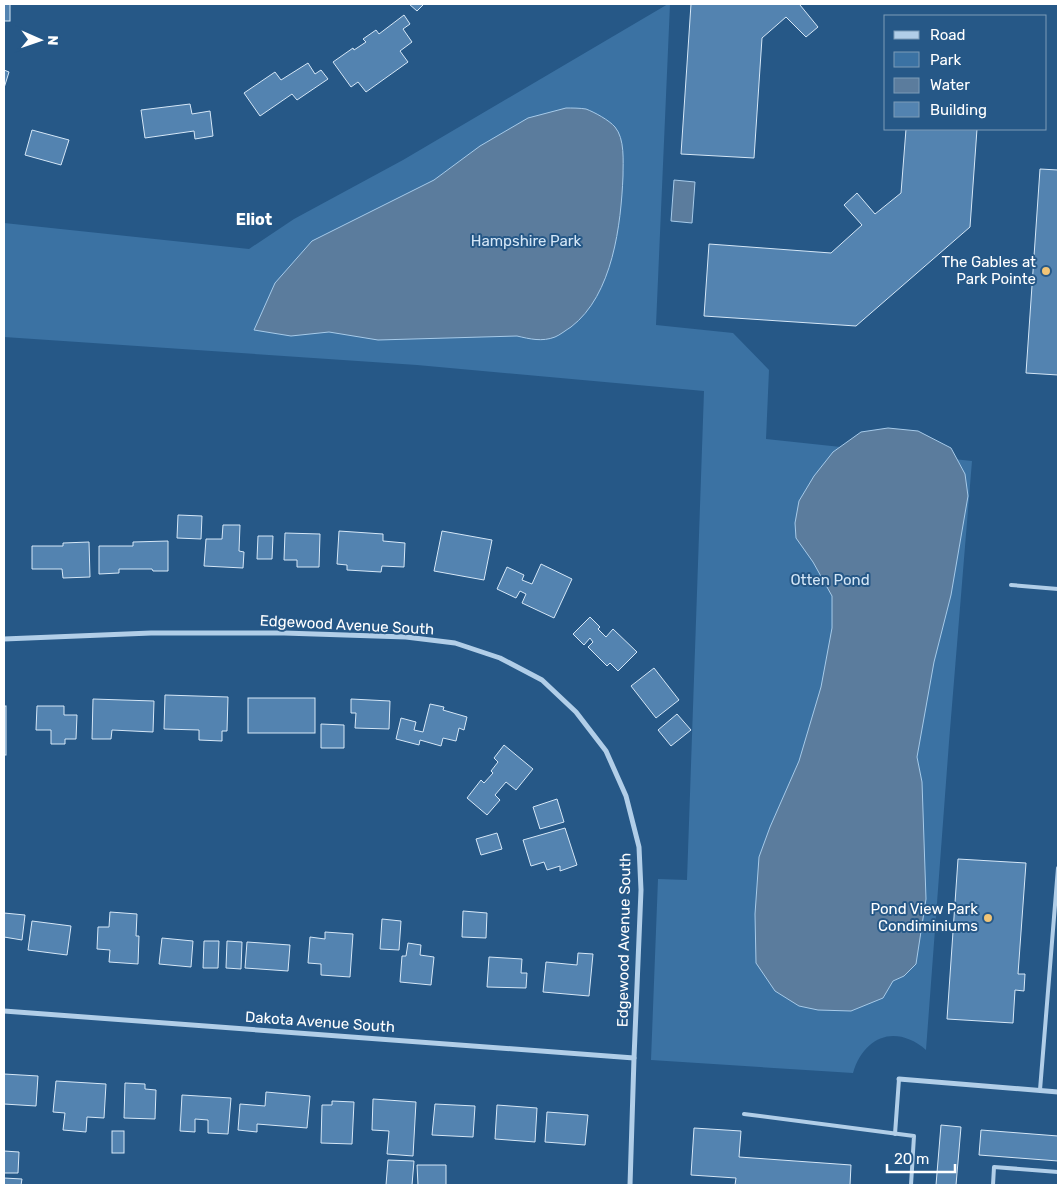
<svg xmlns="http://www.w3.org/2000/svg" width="1062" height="1189" font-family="Rubik,sans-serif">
<rect width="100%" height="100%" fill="#265887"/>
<!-- green -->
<path fill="#3b72a3" d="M668 4H670L656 325 733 333 769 370 766 439 972 461 949 742 926 1050C896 1024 864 1036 853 1073L651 1060 658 879 687 880 704 391 417 365 4 337V223L249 249 294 219 403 160Z"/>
<!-- water -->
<g fill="#5b7c9d" stroke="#a6cae9">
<path d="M566 108C572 108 580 108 586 109 594 112 609 120 615 127 625 139 623 161 623 176 621 224 613 295 571 327 566 330 560 335 555 337 542 342 530 339 517 336L378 340 329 332 291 336 254 330 275 283 312 241 434 180 480 146 528 118Z"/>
<path d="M674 180 695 182 692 223 671 221Z"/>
<path d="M888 428 918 431 951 448 965 474 968 496 951 595 934 662 917 757 922 782 926 899 916 964 904 976 893 981 883 998 851 1011 818 1010 799 1006 775 991 756 963 755 914 759 857 770 827 799 761 821 687 832 628V596L813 562 796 538 795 523 799 501 814 476 833 452 861 432Z"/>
</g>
<!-- building -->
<g fill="#5383b0" stroke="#d5e7f7">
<rect x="4" y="4" width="6" height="17"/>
<path d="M409 4H424L417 11Z"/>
<path d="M691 4H801L800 5 818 27 806 37 786 17 762 38 754 158 681 154Z"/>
<path d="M404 15 410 24 403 29 412 42 400 51 408 62 366 92 358 82 351 87 333 62 353 48 354 50 366 42 363 39 376 30 379 34Z"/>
<path d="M308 63 315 74 321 70 328 79 297 100 292 94 260 116 244 93 275 72 281 80Z"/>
<path d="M4 70 9 72 4 88Z"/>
<path d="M190 104 192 114 210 111 213 136 195 139 194 131 145 138 141 110Z"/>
<path d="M906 129H977L970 227 856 326 704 316 709 244 831 253 862 225 844 205 857 193 875 214 901 193Z"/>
<path d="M32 130 69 140 61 165 25 155Z"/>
<path d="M1040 169 1058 170V375L1026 373Z"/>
<path d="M178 515 202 516 201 539 177 538Z"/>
<path d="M223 525H240L239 551 244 552 243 568 204 566 206 539H222Z"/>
<path d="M339 531 383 534V541L405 543 404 567 382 566 381 572 347 570V565L337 564Z"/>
<path d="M442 531 492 540 484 580 434 571Z"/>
<path d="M285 533 320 534 319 567H297V560H284Z"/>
<path d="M258 536H273L272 559H257Z"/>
<path d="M168 541V571H153L152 569H119V573L99 574V546H133V542Z"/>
<path d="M89 542 90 577 63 578 62 569H32V546H63V543Z"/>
<path d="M541 564 572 579 554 618 522 603 526 594 520 591 516 598 497 589 507 567 524 575 522 580 532 584Z"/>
<path d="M590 617 600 627 598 629 606 637 613 629 637 652 618 671 610 663 607 666 588 647 593 642 590 638 584 645 573 634Z"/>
<path d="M654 668 679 700 656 718 631 686Z"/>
<path d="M165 695 228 697 227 731H222V741L199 740V730L164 729Z"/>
<rect x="248" y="698" width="67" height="35"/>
<path d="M93 699 154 701 153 732 112 730 111 739H92Z"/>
<path d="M351 699 390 701 389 729 355 728 356 713H351Z"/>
<path d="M430 704 444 707 443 710 467 717 464 730 459 728 456 741 443 738 441 746 420 740 419 745 396 739 401 718 416 722 414 730 423 732Z"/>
<rect x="4" y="706" width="2" height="49"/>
<path d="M37 706H64V715H77L76 739H65V744H51V730H36Z"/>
<path d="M677 714 691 730 671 746 658 730Z"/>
<path d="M321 724 344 725V748H321Z"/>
<path d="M504 745 533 769 516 790 506 782 495 795 500 800 487 815 467 798 481 780 484 783 493 773 491 771 498 762 494 758Z"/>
<path d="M557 799 564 822 540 829 533 807Z"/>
<path d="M565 828 577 865 560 871V866L547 870 544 862 531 866 523 840Z"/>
<path d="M497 833 502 849 481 855 476 839Z"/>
<path d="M958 859 1026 863 1018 974H1025L1024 991 1015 990 1013 1023 947 1019Z"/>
<path d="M463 911 487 913 486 938 462 937Z"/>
<path d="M110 912 137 914 136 936H139L138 964 109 962 110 950 97 949 98 927H109Z"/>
<path d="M4 913 25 915 22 940 4 937Z"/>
<path d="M382 919 401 921 399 950 380 949Z"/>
<path d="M32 921 71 926 67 955 28 950Z"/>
<path d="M325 932 353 934 350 977 321 975V964L308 963 310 937 325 939Z"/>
<path d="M162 938 193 941 191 967 159 964Z"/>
<path d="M204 941H219L218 968H203Z"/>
<path d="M227 941 242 942 241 969 226 968Z"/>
<path d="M247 942 290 945 288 971 245 968Z"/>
<path d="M408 943 421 945 420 955 434 957 431 985 400 982 402 956H406Z"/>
<path d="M578 953 593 954 589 996 543 992 546 962 577 965Z"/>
<path d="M489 957 522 959 521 973H527L526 988 487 987Z"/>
<path d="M4 1074 38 1076 36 1106 4 1104Z"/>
<path d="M56 1081 106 1084 104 1118 87 1117 86 1132 63 1130 65 1113 53 1112Z"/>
<path d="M125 1083 145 1084V1089L156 1090 155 1119 124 1118Z"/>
<path d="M266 1092 310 1096 307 1128 257 1124V1132L238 1130 240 1104 265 1106Z"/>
<path d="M182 1095 231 1098 228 1134 208 1133V1120L195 1119V1132L180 1131Z"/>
<path d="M373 1099 416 1102 413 1156 387 1154 389 1131 372 1130Z"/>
<path d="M332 1101 354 1102 352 1144 321 1143 322 1105H332Z"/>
<path d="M435 1104 475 1106 473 1137 432 1135Z"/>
<path d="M497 1105 537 1108 535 1142 495 1139Z"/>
<path d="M547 1112 588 1115 585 1145 545 1142Z"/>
<path d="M941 1125 961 1127 956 1185H936Z"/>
<path d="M694 1128 741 1131 739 1157 851 1165 850 1185H735L736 1178 691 1175Z"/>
<path d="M981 1130 1058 1136V1161L979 1155Z"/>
<rect x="112" y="1131" width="12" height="22"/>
<path d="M4 1151 19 1152 18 1173H4Z"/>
<path d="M388 1160 414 1161 412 1185H386Z"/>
<path d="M417 1165H446V1185H418Z"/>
<path d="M4 1178 22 1179 21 1185H4Z"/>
</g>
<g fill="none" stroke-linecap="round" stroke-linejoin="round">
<!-- service -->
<g stroke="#b1cee8" stroke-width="4">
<path d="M1011 585 1058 589"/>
<path d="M1040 1090 1058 868"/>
<path d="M744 1114 914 1136 911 1185"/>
<path d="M895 1134 899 1079"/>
<path d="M993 1185 994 1167 1058 1172"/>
</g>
<!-- minor -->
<g stroke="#b1cee8" stroke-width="5">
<path d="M4 639 151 633H284L406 637 455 643 500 658 542 680 576 712 606 751 626 796 639 847 641 890 634 1058 630 1185"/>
<path d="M4 1011 634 1058"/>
<path d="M899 1079 1058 1092"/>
</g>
</g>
<!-- markers -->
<g fill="#f1c476" stroke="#265887" stroke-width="2">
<circle cx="1046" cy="271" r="5"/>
<circle cx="988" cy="918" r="5"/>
</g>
<g text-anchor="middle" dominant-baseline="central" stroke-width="4" stroke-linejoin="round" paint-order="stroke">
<!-- park labels -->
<g font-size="15" fill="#d5e7f7" stroke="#265887">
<text x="526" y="241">Hampshire Park</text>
<text x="830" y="580">Otten Pond</text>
</g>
<!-- poi labels -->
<g font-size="15" fill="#fff" stroke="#265887" text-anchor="end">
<text x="1036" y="262">The Gables at<tspan x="1036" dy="17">Park Pointe</tspan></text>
<text x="978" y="909">Pond View Park<tspan x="978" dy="17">Condiminiums</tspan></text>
</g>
<!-- street labels -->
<g font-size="15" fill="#fff" stroke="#265887">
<text transform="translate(347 625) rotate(3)">Edgewood Avenue South</text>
<text transform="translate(624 940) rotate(-89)">Edgewood Avenue South</text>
<text transform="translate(320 1022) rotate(4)">Dakota Avenue South</text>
</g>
<!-- neighbourhood labels -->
<g font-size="16" font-weight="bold" fill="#fff" stroke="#265887">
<text x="254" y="219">Eliot</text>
</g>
</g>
<!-- border -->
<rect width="1062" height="1189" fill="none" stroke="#ffffff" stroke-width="10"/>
<!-- legend -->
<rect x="884" y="15" width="162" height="115" fill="#265887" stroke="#7d9bb7"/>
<rect x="894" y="31" width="25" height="8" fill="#b1cee8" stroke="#7d9bb7"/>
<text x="930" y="40" font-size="15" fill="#ffffff">Road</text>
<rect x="894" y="52" width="25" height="15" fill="#3b72a3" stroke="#7d9bb7"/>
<text x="930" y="65" font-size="15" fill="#ffffff">Park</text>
<rect x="894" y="78" width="25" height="15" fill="#5b7c9d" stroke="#7d9bb7"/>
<text x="930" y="90" font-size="15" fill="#ffffff">Water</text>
<rect x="894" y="102" width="25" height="15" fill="#5383b0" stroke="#7d9bb7"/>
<text x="930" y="115" font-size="15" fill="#ffffff">Building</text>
<!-- north arrow -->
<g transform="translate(40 40) rotate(92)" stroke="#265887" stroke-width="4" paint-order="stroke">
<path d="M0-4L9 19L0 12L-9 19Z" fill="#ffffff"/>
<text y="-8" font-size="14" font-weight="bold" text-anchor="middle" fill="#ffffff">N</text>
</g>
<!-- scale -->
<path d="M887 1164v8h68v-8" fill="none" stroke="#ffffff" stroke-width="2.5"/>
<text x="894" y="1164" font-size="15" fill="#ffffff" stroke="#265887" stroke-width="4" paint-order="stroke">20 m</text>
</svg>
